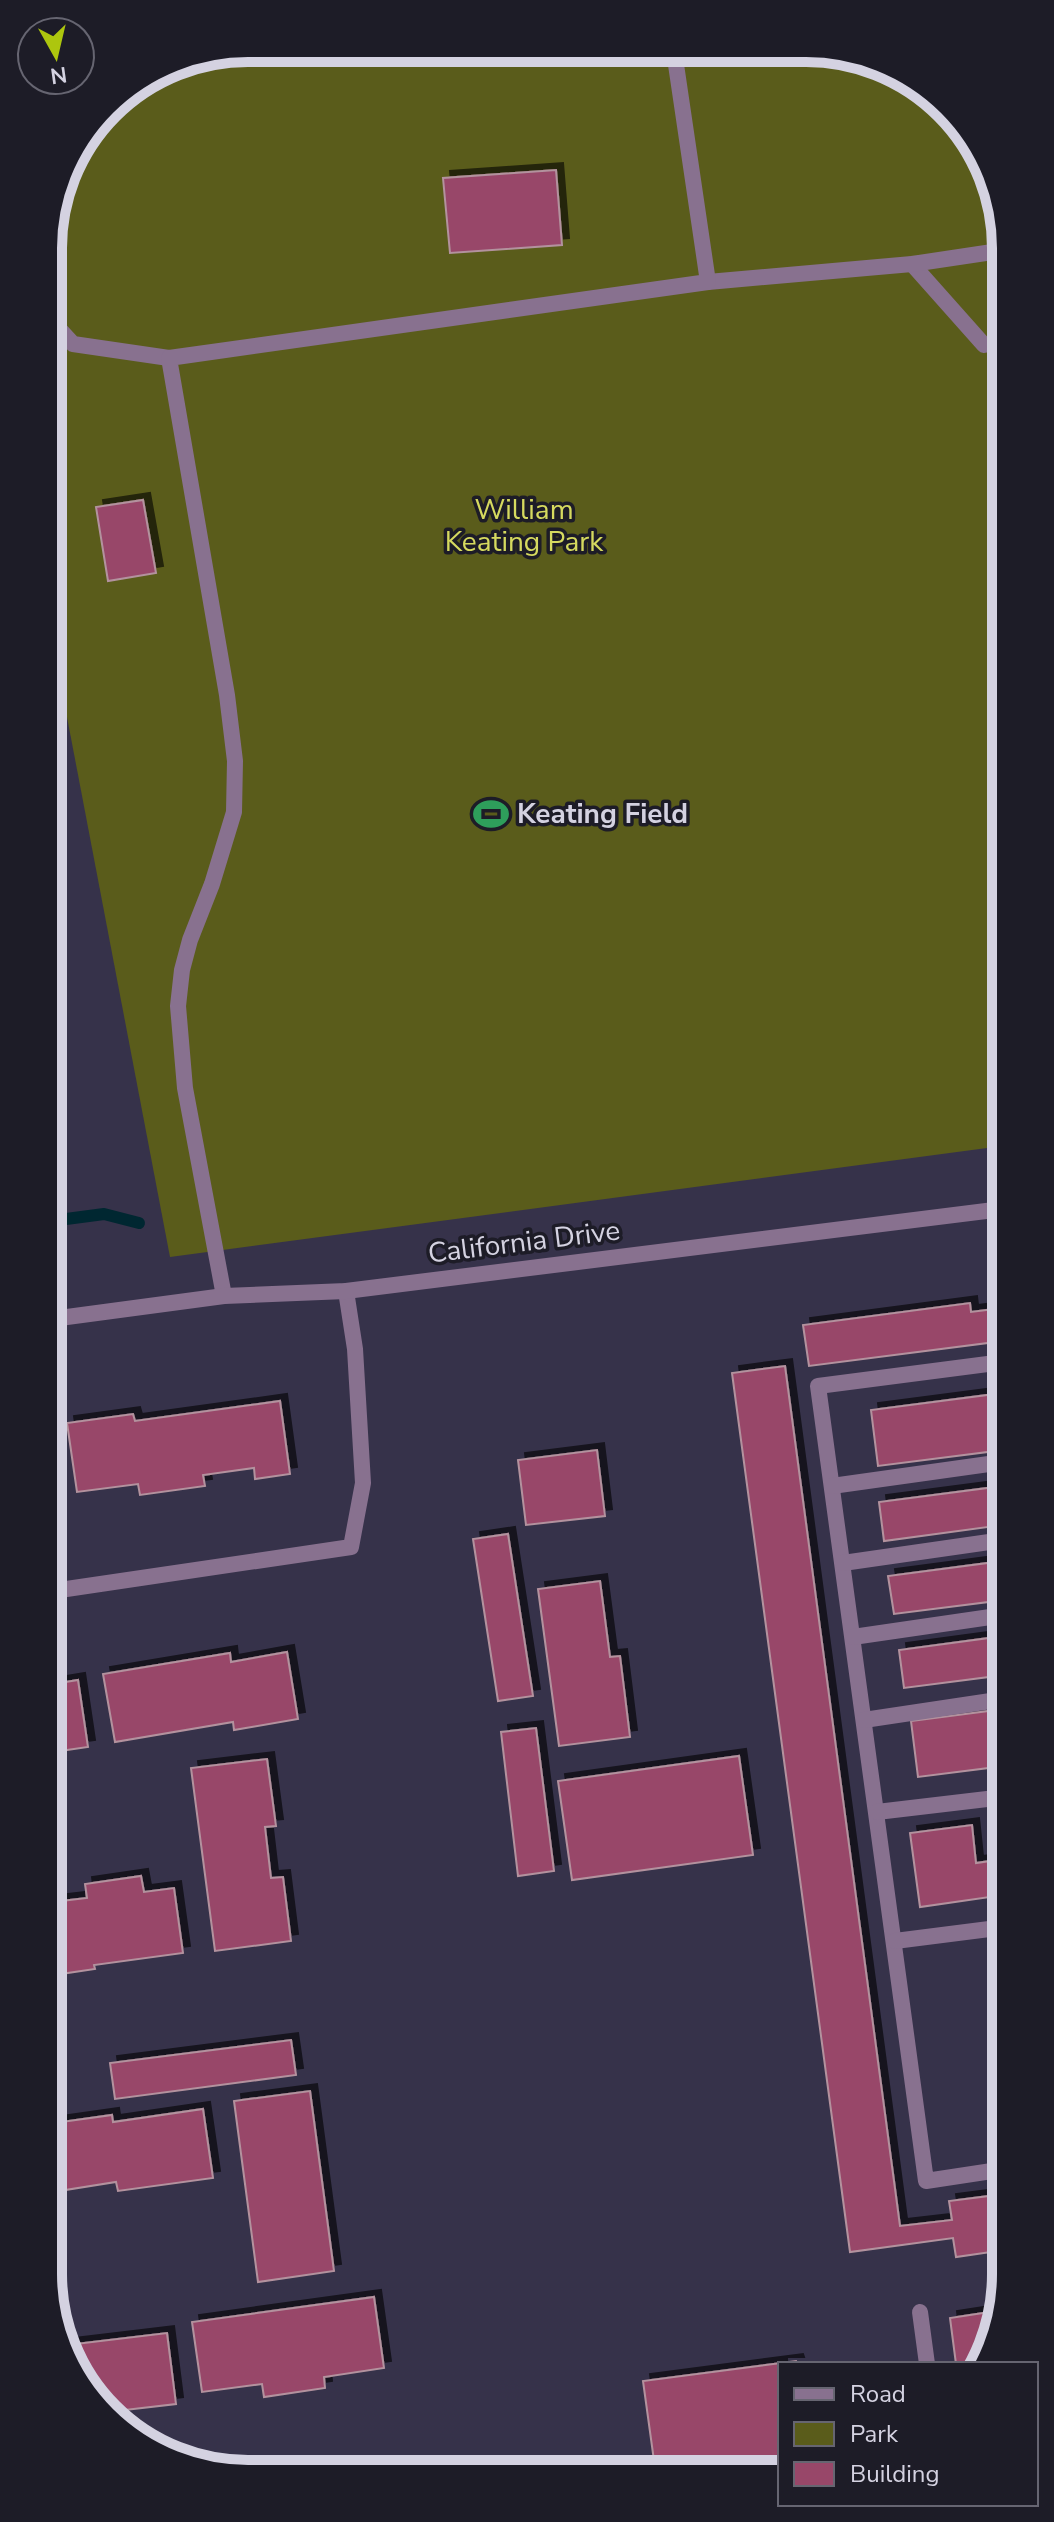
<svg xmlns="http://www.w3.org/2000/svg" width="1054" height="2522" font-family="'Nunito Sans',sans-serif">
<defs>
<filter id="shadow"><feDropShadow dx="7" dy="-7" stdDeviation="0" flood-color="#0009"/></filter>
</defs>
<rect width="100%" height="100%" fill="#36324a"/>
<!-- green -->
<path fill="#5a5c1b" d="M248 48 845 52 947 106 999 197 1002 1146 170 1257 50 628 48 234 68 160 116 98 172 63Z"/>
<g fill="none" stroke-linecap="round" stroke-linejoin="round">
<!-- stream -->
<path stroke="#002731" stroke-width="12" d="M51 1221 104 1214 139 1223"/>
</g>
<!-- building -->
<g fill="#984769" stroke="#b3929e" stroke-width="2" filter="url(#shadow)">
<path d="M556 170 562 245 450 253 443 178Z"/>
<path d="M143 500 156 573 108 581 96 507Z"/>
<path d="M970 1303 971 1312 1003 1308V1341L809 1366 803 1325Z"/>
<path d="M785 1366 900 2226 952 2220 949 2201 1005 2194V2250L956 2257 953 2238 850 2252 732 1373Z"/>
<path d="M1003 1393V1450L878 1466 871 1410Z"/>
<path d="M280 1401 290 1474 255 1479 254 1468 203 1475 205 1486 140 1495 138 1484 77 1492 67 1423 133 1414 135 1421Z"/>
<path d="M597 1450 605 1516 526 1525 518 1460Z"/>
<path d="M1003 1486V1525L884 1541 879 1502Z"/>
<path d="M508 1534 533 1696 498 1701 473 1539Z"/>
<path d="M1003 1561 1004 1600 894 1614 888 1576Z"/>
<path d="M600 1581 610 1657 620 1656 630 1737 559 1746 538 1589Z"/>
<path d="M1004 1636V1675L904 1688 899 1650Z"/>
<path d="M287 1652 298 1719 234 1730 233 1722 115 1742 103 1674 230 1653 231 1662Z"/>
<path d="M78 1680 88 1747 53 1752V1684Z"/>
<path d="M1004 1709V1766L918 1777 911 1721Z"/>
<path d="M536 1728 554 1871 518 1876 501 1732Z"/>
<path d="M739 1756 753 1855 572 1880 558 1781Z"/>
<path d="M267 1759 276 1826 265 1827 271 1878 283 1877 291 1941 215 1951 191 1768Z"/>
<path d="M972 1825 976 1863 1004 1859V1895L920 1907 910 1833Z"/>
<path d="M141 1876 144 1892 174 1888 183 1953 94 1965 95 1969 54 1975 53 1902 87 1898 85 1884Z"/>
<path d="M291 2040 296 2075 115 2099 110 2063Z"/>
<path d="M310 2091 334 2271 258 2282 234 2101Z"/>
<path d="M203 2109 213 2178 118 2191 116 2182 59 2191 54 2158V2123L112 2115 113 2122Z"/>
<path d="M374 2297 384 2368 324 2377 325 2388 264 2397 262 2384 202 2392 192 2322Z"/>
<path d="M996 2311 976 2364H956L950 2318Z"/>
<path d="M167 2333 176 2404 108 2412 67 2345Z"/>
<path d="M796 2361 797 2364H780V2468H655L643 2381Z"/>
</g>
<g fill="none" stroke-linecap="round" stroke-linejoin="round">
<!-- service -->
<g stroke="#88718f" stroke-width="16">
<path d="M912 264 984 345"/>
<path d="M708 282 912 264 999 251"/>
<path d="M49 318 73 344 169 358"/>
<path d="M224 1296 185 1088 178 1006 182 970 190 940 212 884 234 812 235 761 227 695 169 358 708 282 674 51"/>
<path d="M1003 1362 818 1386 926 2181 1005 2169"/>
<path d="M832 1486 1003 1462"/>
<path d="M843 1563 1003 1540"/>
<path d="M853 1637 1004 1615"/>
<path d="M864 1720 1004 1699"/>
<path d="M877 1812 1004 1797"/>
<path d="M895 1941 1005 1927"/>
<path d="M920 2312 927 2364"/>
</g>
<!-- minor -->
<path stroke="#88718f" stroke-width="16" d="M53 1591 351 1547 363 1483 355 1349 346 1291"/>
<!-- tertiary -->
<path stroke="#88718f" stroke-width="16" d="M52 1319 224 1296 346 1291 1002 1209"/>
</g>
<!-- icons -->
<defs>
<g id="stadium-bare" transform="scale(2.76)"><path d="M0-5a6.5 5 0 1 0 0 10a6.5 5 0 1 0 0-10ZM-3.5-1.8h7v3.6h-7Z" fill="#2e9e5b" stroke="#1d1c27" stroke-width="2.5" paint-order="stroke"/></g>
</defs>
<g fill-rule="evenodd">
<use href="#stadium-bare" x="491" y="814"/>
</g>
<g text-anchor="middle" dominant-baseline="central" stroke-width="7" stroke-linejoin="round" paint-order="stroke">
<!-- park labels -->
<g font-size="28" fill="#d6da5f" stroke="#1d1c27">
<text x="524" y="510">William<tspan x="524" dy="32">Keating Park</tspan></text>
</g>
<!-- poi labels -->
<g font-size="28" font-weight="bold" fill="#d4d2e1" stroke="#1d1c27" text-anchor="start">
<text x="517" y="814">Keating Field</text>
</g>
<!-- street labels -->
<g font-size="28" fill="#d4d2e1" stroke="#1d1c27">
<text transform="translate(524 1242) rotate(-7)">California Drive</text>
</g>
</g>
<!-- crop -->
<path d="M0 0H1054V2522H0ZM248 62H806A186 186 0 0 1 992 248V2274A186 186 0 0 1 806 2460H248A186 186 0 0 1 62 2274V248A186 186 0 0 1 248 62Z" fill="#1d1c27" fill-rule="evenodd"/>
<path fill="none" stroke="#d4d2e1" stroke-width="10" d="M248 62H806A186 186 0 0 1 992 248V2274A186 186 0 0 1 806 2460H248A186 186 0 0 1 62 2274V248A186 186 0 0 1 248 62Z"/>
<!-- legend -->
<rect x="778" y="2362" width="260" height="144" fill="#1d1c27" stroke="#666571" stroke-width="2"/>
<rect x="794" y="2388" width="40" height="12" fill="#88718f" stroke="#666571" stroke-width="2"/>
<text x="850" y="2402" font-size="24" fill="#d4d2e1">Road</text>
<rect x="794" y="2422" width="40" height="24" fill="#5a5c1b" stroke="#666571" stroke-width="2"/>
<text x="850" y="2442" font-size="24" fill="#d4d2e1">Park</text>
<rect x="794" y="2462" width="40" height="24" fill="#984769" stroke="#666571" stroke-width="2"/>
<text x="850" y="2482" font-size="24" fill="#d4d2e1">Building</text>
<!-- north arrow -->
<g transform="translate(56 56) rotate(172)"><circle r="38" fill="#1d1c27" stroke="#666571" stroke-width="2"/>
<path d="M0-6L14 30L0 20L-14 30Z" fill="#adc60e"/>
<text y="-12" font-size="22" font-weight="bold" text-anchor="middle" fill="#d4d2e1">N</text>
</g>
</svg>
